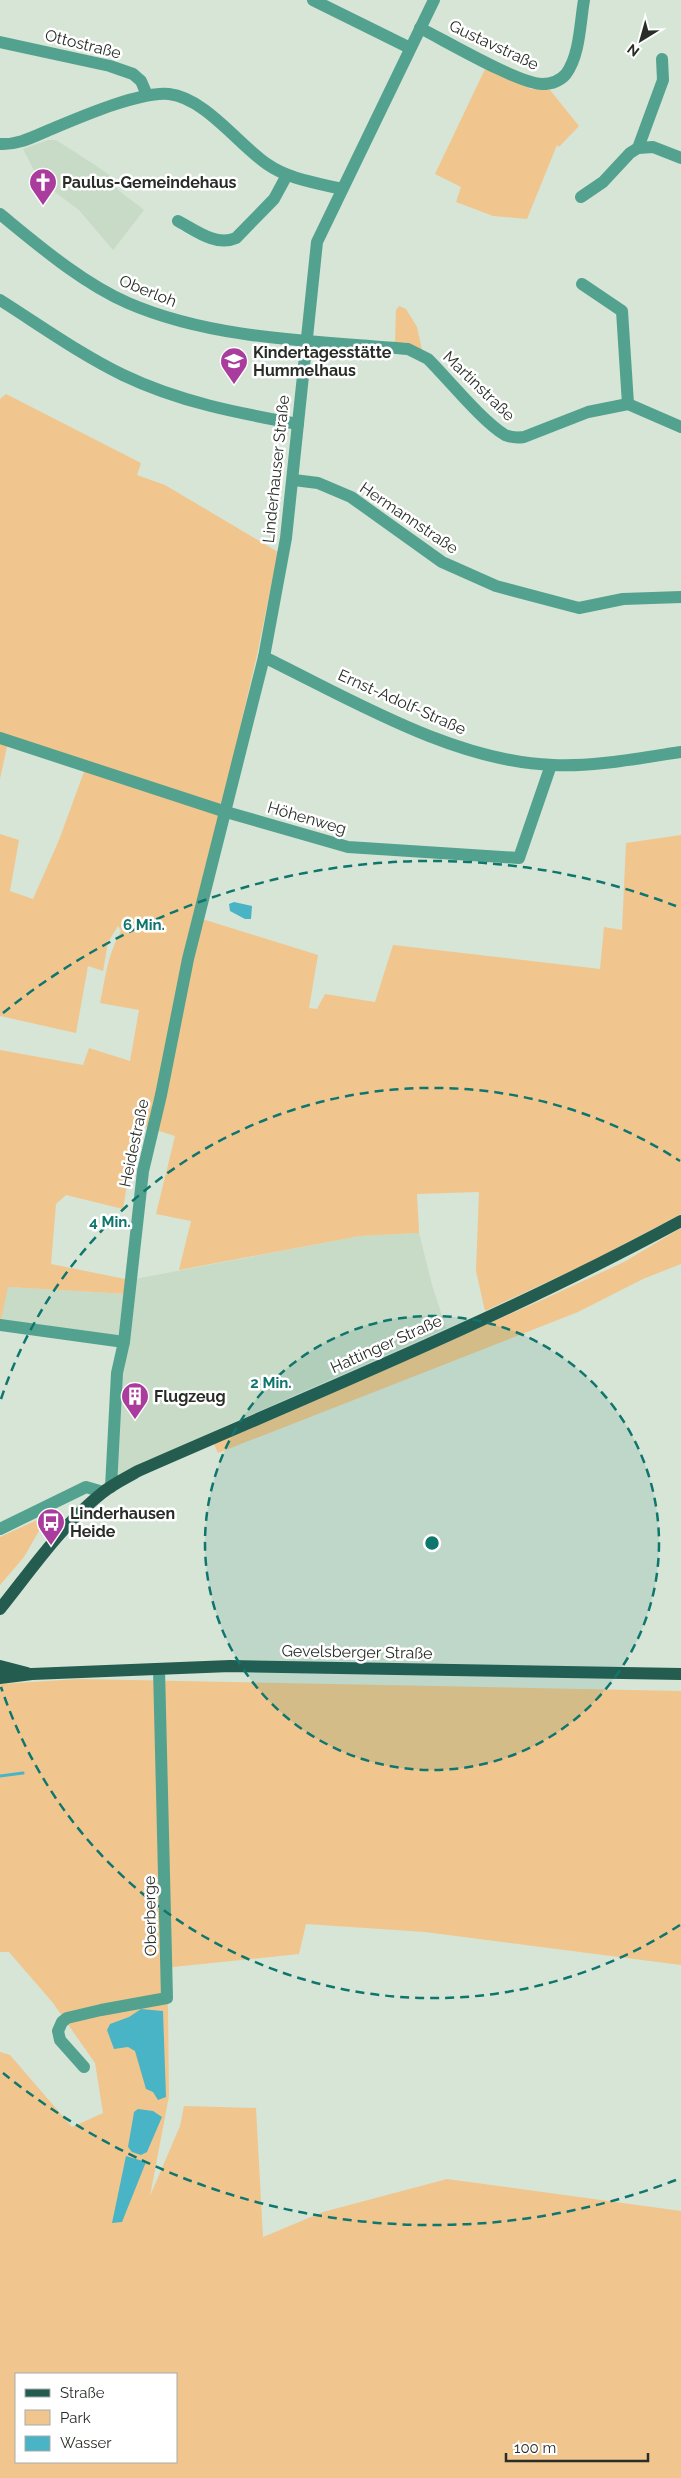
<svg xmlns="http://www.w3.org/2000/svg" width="681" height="2478" font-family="Raleway,sans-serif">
<rect width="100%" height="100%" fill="#d6e5d5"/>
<!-- built -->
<g fill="#c8dbc6">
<path d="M48 140H56L95 165 109 175 118 190 144 210 113 250 79 210 39 180 23 149Z"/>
<path d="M417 1194 419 1233 432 1285 446 1328 131 1468 118 1476H111L124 1342 0 1325 7 1287 128 1294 130 1280 360 1236 418 1233Z"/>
</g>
<!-- green -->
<g fill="#f0c68e" fill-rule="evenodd">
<path d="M486 67 531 89 550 90 579 126 559 147 557 145 527 219 493 216 456 202 461 187 435 174Z"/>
<path d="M399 306 406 309 417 327 422 350 408 344 395 342 396 310Z"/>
<path d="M6 394 141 463 137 475 165 485 278 552 257 655 196 917 318 955 309 1008 317 1009 325 994 375 1002 393 945 600 969 604 927 622 930 626 843 681 835V1214L588 1263 485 1311 476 1271 479 1192 417 1194 419 1233 360 1236 179 1270 191 1221 156 1214 175 1136 137 1124 123 1209 66 1195 56 1204 51 1264 130 1280 128 1294 8 1287 0 1325V1050L83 1065 89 1048 130 1061 139 1010 100 1003C105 979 108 953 121 931L118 926 108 942 103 971 88 966 76 1033 0 1016V834L19 840 10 891 33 899 59 840 85 769 8 742 0 779V399Z"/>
<path d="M681 1228V1264L643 1279 578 1312 218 1453 214 1444 542 1300 624 1262Z"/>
<path d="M48 1515 24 1557 0 1585V1537Z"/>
<path d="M79 1679 681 1691V1965L425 1932 306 1924 299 1954 163 1968 168 2007 169 2096 150 2196 180 2126 184 2106 256 2108 263 2237 323 2212 447 2179 681 2211V2478H0V2052L10 2055 72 2127 103 2113 95 2063 53 2003 9 1952H0V1684ZM16 2374H176V2462H16Z"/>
</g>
<!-- water -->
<g fill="#48b4c6">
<path d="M234 902 252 906 251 919H245L230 911 229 904Z"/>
<path d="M141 2009 163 2011 166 2097 158 2100 153 2092 146 2089 135 2051 128 2047 114 2049 107 2030 110 2024 129 2017Z"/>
<path d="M138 2109 153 2111 162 2117 147 2152 141 2155 132 2152 128 2147 134 2112Z"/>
<path d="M126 2156 146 2162 122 2222 112 2223Z"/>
</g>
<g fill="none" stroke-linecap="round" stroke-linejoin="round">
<!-- stream -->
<path stroke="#48b4c6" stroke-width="3" d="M0 1776 23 1773"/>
<!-- minor -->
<g stroke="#53a28f" stroke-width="12">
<path d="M313 0 410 48"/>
<path d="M420 28C446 41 517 83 542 84 551 84 560 81 566 74 580 55 580 23 584 0"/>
<path d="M0 42 110 66 133 74 141 81 147 95"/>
<path d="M0 144C17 145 31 138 47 131 76 119 139 91 169 94 205 98 238 144 267 164 288 179 317 183 342 189"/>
<path d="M638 148 663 80 662 59"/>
<path d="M581 197 603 182 630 153 638 148 653 147 681 158"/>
<path d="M0 214C38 245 82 283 128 303 213 340 317 341 408 349L428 359C449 380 481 420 505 435 512 438 517 438 524 437L588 412 628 404 681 427"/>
<path d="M178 221C195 230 216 247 236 238L274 199 287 175"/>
<path d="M582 284 622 311 628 404"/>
<path d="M0 300C41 326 80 354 123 375 179 402 238 413 298 424"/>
<path d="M294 480 318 483 351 497 442 562 496 586 579 608 623 599 681 597"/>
<path d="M264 657C350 699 455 762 553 765 595 767 639 758 681 752"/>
<path d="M0 738 226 812 348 847 519 858 551 765"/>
<path d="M0 1325 124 1342"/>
<path d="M111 1487 117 1373 124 1342 143 1171 161 1095 188 959 264 657 286 538 317 242 434 0"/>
<path d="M0 1529 86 1487 103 1492"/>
<path d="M84 2067 60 2040 58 2031 62 2022 67 2018 101 2010 167 1998 159 1669"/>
</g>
<!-- major -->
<g stroke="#245c50" stroke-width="12">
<path d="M0 1609C32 1569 62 1525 102 1493 113 1484 126 1478 138 1471 320 1391 506 1316 681 1221"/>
<path d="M0 1666 27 1673"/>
<path d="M0 1678 32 1674 230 1666 681 1674"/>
</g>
</g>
<!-- distance rings -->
<circle cx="432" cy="1543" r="227" fill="#0f766e" fill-opacity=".12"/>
<g fill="none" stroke="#0f766e" stroke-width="2.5" stroke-dasharray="9 6">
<circle cx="432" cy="1543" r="227"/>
<path d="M680 1925A455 455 0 0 1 1 1687M1 1399A455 455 0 0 1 680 1161"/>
<path d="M676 2180A682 682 0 0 1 3 2073M3 1013A682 682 0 0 1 676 906"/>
</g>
<!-- icons -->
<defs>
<g id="church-pin" transform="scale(1.4375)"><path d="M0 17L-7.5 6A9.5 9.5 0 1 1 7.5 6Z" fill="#a93c9c" stroke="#fff"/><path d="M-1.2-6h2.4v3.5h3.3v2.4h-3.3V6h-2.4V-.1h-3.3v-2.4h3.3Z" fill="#fff"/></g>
<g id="school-pin" transform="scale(1.4375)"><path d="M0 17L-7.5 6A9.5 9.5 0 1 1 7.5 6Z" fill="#a93c9c" stroke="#fff"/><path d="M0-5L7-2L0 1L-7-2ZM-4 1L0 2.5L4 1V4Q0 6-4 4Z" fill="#fff"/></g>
<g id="building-pin" transform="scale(1.4375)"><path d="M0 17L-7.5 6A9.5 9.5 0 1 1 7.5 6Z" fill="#a93c9c" stroke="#fff"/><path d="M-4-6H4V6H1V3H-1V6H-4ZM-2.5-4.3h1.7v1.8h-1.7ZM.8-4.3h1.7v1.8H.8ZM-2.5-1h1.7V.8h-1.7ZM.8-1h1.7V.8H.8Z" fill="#fff"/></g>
<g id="bus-pin" transform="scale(1.4375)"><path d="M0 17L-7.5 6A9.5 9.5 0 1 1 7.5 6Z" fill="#a93c9c" stroke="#fff"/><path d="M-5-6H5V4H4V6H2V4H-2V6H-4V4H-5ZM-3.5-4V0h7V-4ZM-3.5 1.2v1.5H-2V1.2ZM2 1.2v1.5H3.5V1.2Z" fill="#fff"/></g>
</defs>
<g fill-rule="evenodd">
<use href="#church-pin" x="43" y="182"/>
<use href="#school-pin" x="234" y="361"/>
<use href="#building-pin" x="135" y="1396"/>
<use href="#bus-pin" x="51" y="1522"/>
</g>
<g text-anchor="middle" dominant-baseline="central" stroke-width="5" stroke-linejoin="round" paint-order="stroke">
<!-- street labels -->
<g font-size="16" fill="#282d27" stroke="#fff">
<text transform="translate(83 44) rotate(14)">Ottostraße</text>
<text transform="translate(494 45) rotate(25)">Gustavstraße</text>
<text transform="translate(148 291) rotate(22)">Oberloh</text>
<text transform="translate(479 386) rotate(44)">Martinstraße</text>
<text transform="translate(276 469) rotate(-84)">Linderhauser Straße</text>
<text transform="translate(409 518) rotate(34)">Hermannstraße</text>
<text transform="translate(402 702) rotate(24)">Ernst-Adolf-Straße</text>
<text transform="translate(307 818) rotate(16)">Höhenweg</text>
<text transform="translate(134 1143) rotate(-78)">Heidestraße</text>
<text transform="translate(386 1344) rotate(-24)">Hattinger Straße</text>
<text transform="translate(357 1652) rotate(1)">Gevelsberger Straße</text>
<text transform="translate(150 1916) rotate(-91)">Oberberge</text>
</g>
<!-- poi labels -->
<g font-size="16" font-weight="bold" fill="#282d27" stroke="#fff" text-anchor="start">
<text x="62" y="182">Paulus-Gemeindehaus</text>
<text x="253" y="352">Kindertagesstätte<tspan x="253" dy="18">Hummelhaus</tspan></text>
<text x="154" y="1396">Flugzeug</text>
<text x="70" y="1513">Linderhausen<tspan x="70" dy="18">Heide</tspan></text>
</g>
</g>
<circle cx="432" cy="1543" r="8" fill="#0f766e" stroke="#fff" stroke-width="2.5"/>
<g font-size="15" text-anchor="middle" font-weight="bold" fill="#0f766e" stroke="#fff" stroke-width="5" stroke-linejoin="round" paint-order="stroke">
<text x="144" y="930">6 Min.</text>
<text x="110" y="1227">4 Min.</text>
<text x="271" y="1388">2 Min.</text>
</g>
<!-- legend -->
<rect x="15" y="2373" width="162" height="90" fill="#ffffff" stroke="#a9aba9"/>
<rect x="25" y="2389" width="25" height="8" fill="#245c50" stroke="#a9aba9"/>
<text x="60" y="2398" font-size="15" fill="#282d27">Straße</text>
<rect x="25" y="2410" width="25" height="15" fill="#f0c68e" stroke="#a9aba9"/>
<text x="60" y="2423" font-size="15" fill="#282d27">Park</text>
<rect x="25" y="2436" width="25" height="15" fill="#48b4c6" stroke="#a9aba9"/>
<text x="60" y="2448" font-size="15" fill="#282d27">Wasser</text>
<!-- north arrow -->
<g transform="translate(641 40) rotate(217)" stroke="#ffffff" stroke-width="4" paint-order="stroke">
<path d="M0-4L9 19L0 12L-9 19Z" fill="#282d27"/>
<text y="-8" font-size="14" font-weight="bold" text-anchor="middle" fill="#282d27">N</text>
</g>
<!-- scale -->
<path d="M506 2453v8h142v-8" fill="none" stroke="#282d27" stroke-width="2.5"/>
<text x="514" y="2453" font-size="15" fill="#282d27" stroke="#ffffff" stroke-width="4" paint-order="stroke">100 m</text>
</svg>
